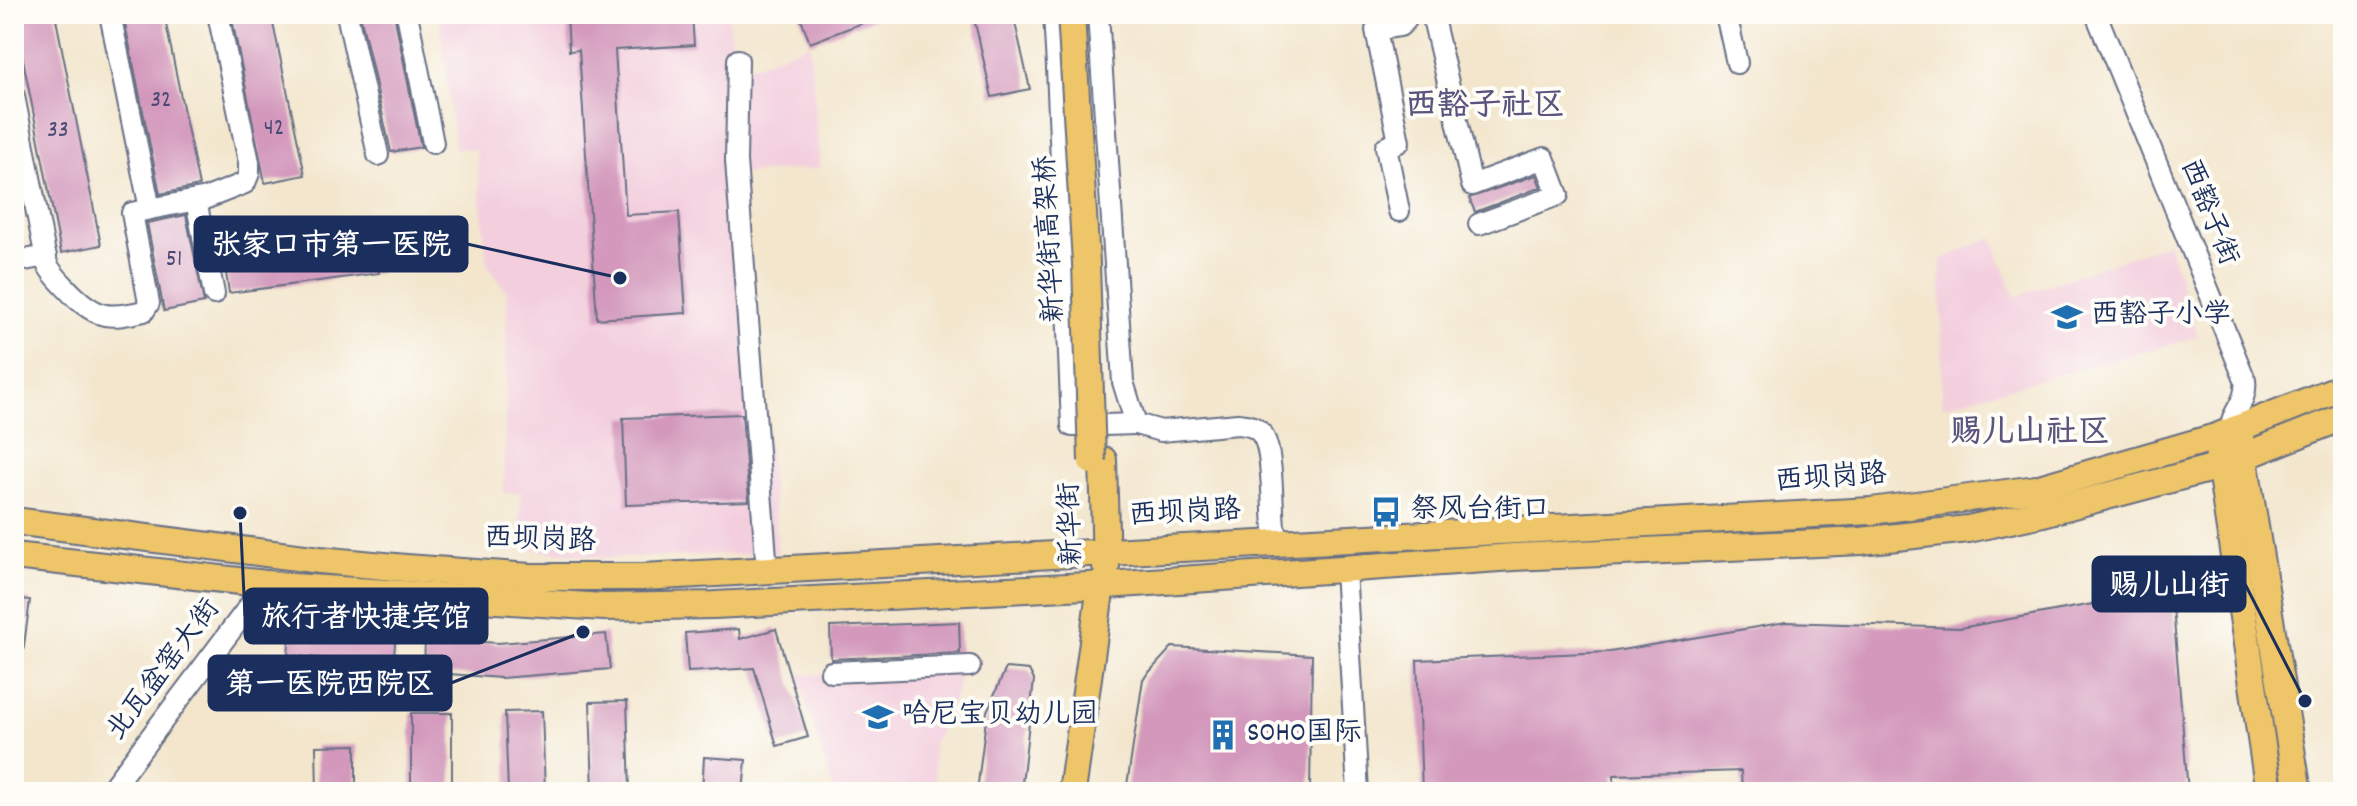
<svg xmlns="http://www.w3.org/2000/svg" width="2357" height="806" font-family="Dekko,'LXGW WenKai TC',sans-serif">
<rect width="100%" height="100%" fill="#fdfcf7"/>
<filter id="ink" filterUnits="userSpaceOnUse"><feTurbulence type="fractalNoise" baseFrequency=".0125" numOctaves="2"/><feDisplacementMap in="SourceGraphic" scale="16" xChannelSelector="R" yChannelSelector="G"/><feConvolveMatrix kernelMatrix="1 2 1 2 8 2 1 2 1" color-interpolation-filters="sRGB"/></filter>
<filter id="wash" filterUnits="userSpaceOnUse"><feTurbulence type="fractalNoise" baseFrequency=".006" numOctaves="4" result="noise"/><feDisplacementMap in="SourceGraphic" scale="32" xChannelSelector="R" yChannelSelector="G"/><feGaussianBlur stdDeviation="1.8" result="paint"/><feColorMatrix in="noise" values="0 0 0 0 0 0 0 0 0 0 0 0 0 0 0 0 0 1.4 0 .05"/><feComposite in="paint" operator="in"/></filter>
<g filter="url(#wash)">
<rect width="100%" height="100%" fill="#f3e6cd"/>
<!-- built -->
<g fill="#f3cfde">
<path d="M439 14H728L734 69 756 65 810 43 820 168 738 174 756 412 766 414 778 553 609 558 518 548 521 493H504L507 292 487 264 476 150 455 148Z"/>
<path d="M1992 237 2015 297 2168 243 2198 337 1942 406 1941 260Z"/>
<path d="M959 669 957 689 933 745 936 792H834L798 675Z"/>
</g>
<g id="blocks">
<!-- building -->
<g fill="#d398bc">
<path d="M14 14H55L101 245 61 253Z"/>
<path d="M123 14H164L199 186 160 194Z"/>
<path d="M231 14H271L305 175 265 183Z"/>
<path d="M360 14H394L421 147 391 152Z"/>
<path d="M567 14H692L694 45 615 50 626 215 679 212 686 313 597 319 579 50 569 51Z"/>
<path d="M799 14H882L883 15 810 43Z"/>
<path d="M973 14H1013L1030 89 992 97Z"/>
<path d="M1536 175 1541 187 1475 212 1469 198Z"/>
<path d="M186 215 204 303 164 311 147 223Z"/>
<path d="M373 226 379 273 229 293 222 247Z"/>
<path d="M742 414 749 501 626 505 623 418Z"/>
<path d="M2172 595 2188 792H1742L1741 771 1614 775V792H1422L1417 660 1610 652 1786 622 1960 628 2126 598Z"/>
<path d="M14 598 30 600 23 653H14Z"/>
<path d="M959 622 960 653 831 659 830 627Z"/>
<path d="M291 623 396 634 393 666 288 655Z"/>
<path d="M739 629 740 639 776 629 808 737 777 746 754 668 688 672 685 633Z"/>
<path d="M606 634 610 669 501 678 424 672 425 638 498 643Z"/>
<path d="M1172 647 1312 655 1310 792H1126L1143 679Z"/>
<path d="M1006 668 1029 670 1034 680 1021 792H977L987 711Z"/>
<path d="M627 701 630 792H593L590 702Z"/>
<path d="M542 711 545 792H508L505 712Z"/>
<rect x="411" y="713" width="41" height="79"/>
<path d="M356 745V792H317L316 746Z"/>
<path d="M704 757 746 760 743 792H702Z"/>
</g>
</g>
</g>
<g filter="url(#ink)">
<use href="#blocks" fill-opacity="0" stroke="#676f85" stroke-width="2"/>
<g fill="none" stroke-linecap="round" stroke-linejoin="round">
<!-- minor casing -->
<g stroke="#676f85" stroke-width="24">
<g id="minor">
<path d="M347 14 378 155"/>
<path d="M407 14 433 143"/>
<path d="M1054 14 1057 67H1068"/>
<path d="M1098 14 1123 382 1136 424 1161 431 1238 424C1249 425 1259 427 1264 438 1273 454 1272 507 1274 527L1277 534 1286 542"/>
<path d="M1432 14 1472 185 1544 158 1558 195 1479 224"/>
<path d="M1726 14 1737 63"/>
<path d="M2096 14 2245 380C2248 403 2230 412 2230 432"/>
<path d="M738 60 736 161 767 571"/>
<path d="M1057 67 1072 426 1136 424"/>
<path d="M14 96 47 264C53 276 63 284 72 294 98 319 109 319 144 311L149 303 132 213 150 209 110 14"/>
<path d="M196 200 214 294"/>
<path d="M150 209 207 198 245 183 249 173V162L218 14"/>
<path d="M1399 211 1386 147 1399 142 1376 30 1400 26 1406 20 1405 14"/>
<path d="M14 262 46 256"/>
<path d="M1345 569 1358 792"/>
<path d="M831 672 970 666"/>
<path d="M109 792 266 584"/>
</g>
</g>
<!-- major casing -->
<g stroke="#676f85" stroke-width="30">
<g id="major">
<path d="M2241 440 2298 792"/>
<path d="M2218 449 2269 792"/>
<path d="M1103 460 1106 566"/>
<path d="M14 521 320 560 406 568 531 577H642L1871 511 2036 489 2216 437 2343 387"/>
<path d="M14 556 294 587 604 607 714 605 1107 585 1514 557 1861 541 1968 529 2043 513 2220 466 2343 417"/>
<path d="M1072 792 1101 585"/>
</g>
</g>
<!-- minor -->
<use href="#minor" stroke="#fff" stroke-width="20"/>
<!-- major -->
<use href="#major" stroke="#eec569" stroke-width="26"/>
<!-- major-bridge casing -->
<g stroke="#676f85" stroke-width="30" stroke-linecap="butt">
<path id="major-bridge" d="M1071 14 1086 263 1092 461"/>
</g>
<!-- major-bridge -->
<use href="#major-bridge" stroke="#eec569" stroke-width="26"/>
</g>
</g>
<!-- icons -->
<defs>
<g id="school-bare" transform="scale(2.4)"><path d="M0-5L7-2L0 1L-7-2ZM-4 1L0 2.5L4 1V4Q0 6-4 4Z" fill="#1f6fb2" stroke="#fdfcf7" stroke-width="2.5" paint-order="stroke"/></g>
<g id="bus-bare" transform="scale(2.4)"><path d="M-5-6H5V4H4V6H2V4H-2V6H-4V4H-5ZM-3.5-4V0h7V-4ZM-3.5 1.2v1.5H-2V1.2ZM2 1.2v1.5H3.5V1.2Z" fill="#1f6fb2" stroke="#fdfcf7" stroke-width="2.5" paint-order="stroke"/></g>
<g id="building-bare" transform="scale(2.4)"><path d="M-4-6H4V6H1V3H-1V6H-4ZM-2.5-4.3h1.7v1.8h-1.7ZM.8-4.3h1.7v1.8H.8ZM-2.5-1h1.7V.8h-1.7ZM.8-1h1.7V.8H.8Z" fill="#1f6fb2" stroke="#fdfcf7" stroke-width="2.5" paint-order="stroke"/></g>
</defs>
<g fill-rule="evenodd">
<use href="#school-bare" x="2067" y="317"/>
<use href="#bus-bare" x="1386" y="512"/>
<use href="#school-bare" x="878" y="717"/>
<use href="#building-bare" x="1223" y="735"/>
</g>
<g text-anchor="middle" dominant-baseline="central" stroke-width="8" stroke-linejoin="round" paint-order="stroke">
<!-- number labels -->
<g font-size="24" fill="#494976">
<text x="161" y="101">32</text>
<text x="274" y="129">42</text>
<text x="58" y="131">33</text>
<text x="174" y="260">51</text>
</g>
<!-- street labels -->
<g font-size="28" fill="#1b2f5e" stroke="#fdfcf7">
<text transform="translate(2207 213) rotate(68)">西豁子街</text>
<text transform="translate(1052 239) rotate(-93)">新华街高架桥</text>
<text transform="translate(1831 480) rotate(-4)">西坝岗路</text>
<text transform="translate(1185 515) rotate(-3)">西坝岗路</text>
<text transform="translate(1073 524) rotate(-92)">新华街</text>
<text transform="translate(540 542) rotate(2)">西坝岗路</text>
<text transform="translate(165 671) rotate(-53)">北瓦盆窑大街</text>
</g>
<!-- poi labels -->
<g font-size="28" fill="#1b2f5e" stroke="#fdfcf7" text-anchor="start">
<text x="2091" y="317">西豁子小学</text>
<text x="1410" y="512">祭风台街口</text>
<text x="902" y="717">哈尼宝贝幼儿园</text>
<text x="1247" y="735">SOHO国际</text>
</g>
<!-- quarter labels -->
<g font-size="32" font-weight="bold" fill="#5b547f" stroke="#fdfcf7">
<text x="1485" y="108">西豁子社区</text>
<text x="2030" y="435">赐儿山社区</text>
</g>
</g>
<!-- callouts -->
<path fill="none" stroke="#1b2f5e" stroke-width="3" d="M620 278L467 244M2305 701L2245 584M240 513L245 616M583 632L451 683"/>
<g fill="#1b2f5e" stroke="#fdfcf7" stroke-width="3">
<circle cx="620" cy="278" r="8"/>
<circle cx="2305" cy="701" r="8"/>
<circle cx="240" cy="513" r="8"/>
<circle cx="583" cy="632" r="8"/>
</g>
<g fill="#1b2f5e" stroke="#1b2f5e" stroke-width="3">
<rect x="195" y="217" width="272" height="54" rx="8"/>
<rect x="2093" y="557" width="152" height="54" rx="8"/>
<rect x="245" y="589" width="242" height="54" rx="8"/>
<rect x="209" y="656" width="242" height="54" rx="8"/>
</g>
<g font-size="30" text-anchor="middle" font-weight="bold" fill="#fff">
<text x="331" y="254">张家口市第一医院</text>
<text x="2169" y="594">赐儿山街</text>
<text x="366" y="626">旅行者快捷宾馆</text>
<text x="330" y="693">第一医院西院区</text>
</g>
<!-- margin -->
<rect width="2357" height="806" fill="none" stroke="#fdfcf7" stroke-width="48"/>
</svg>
